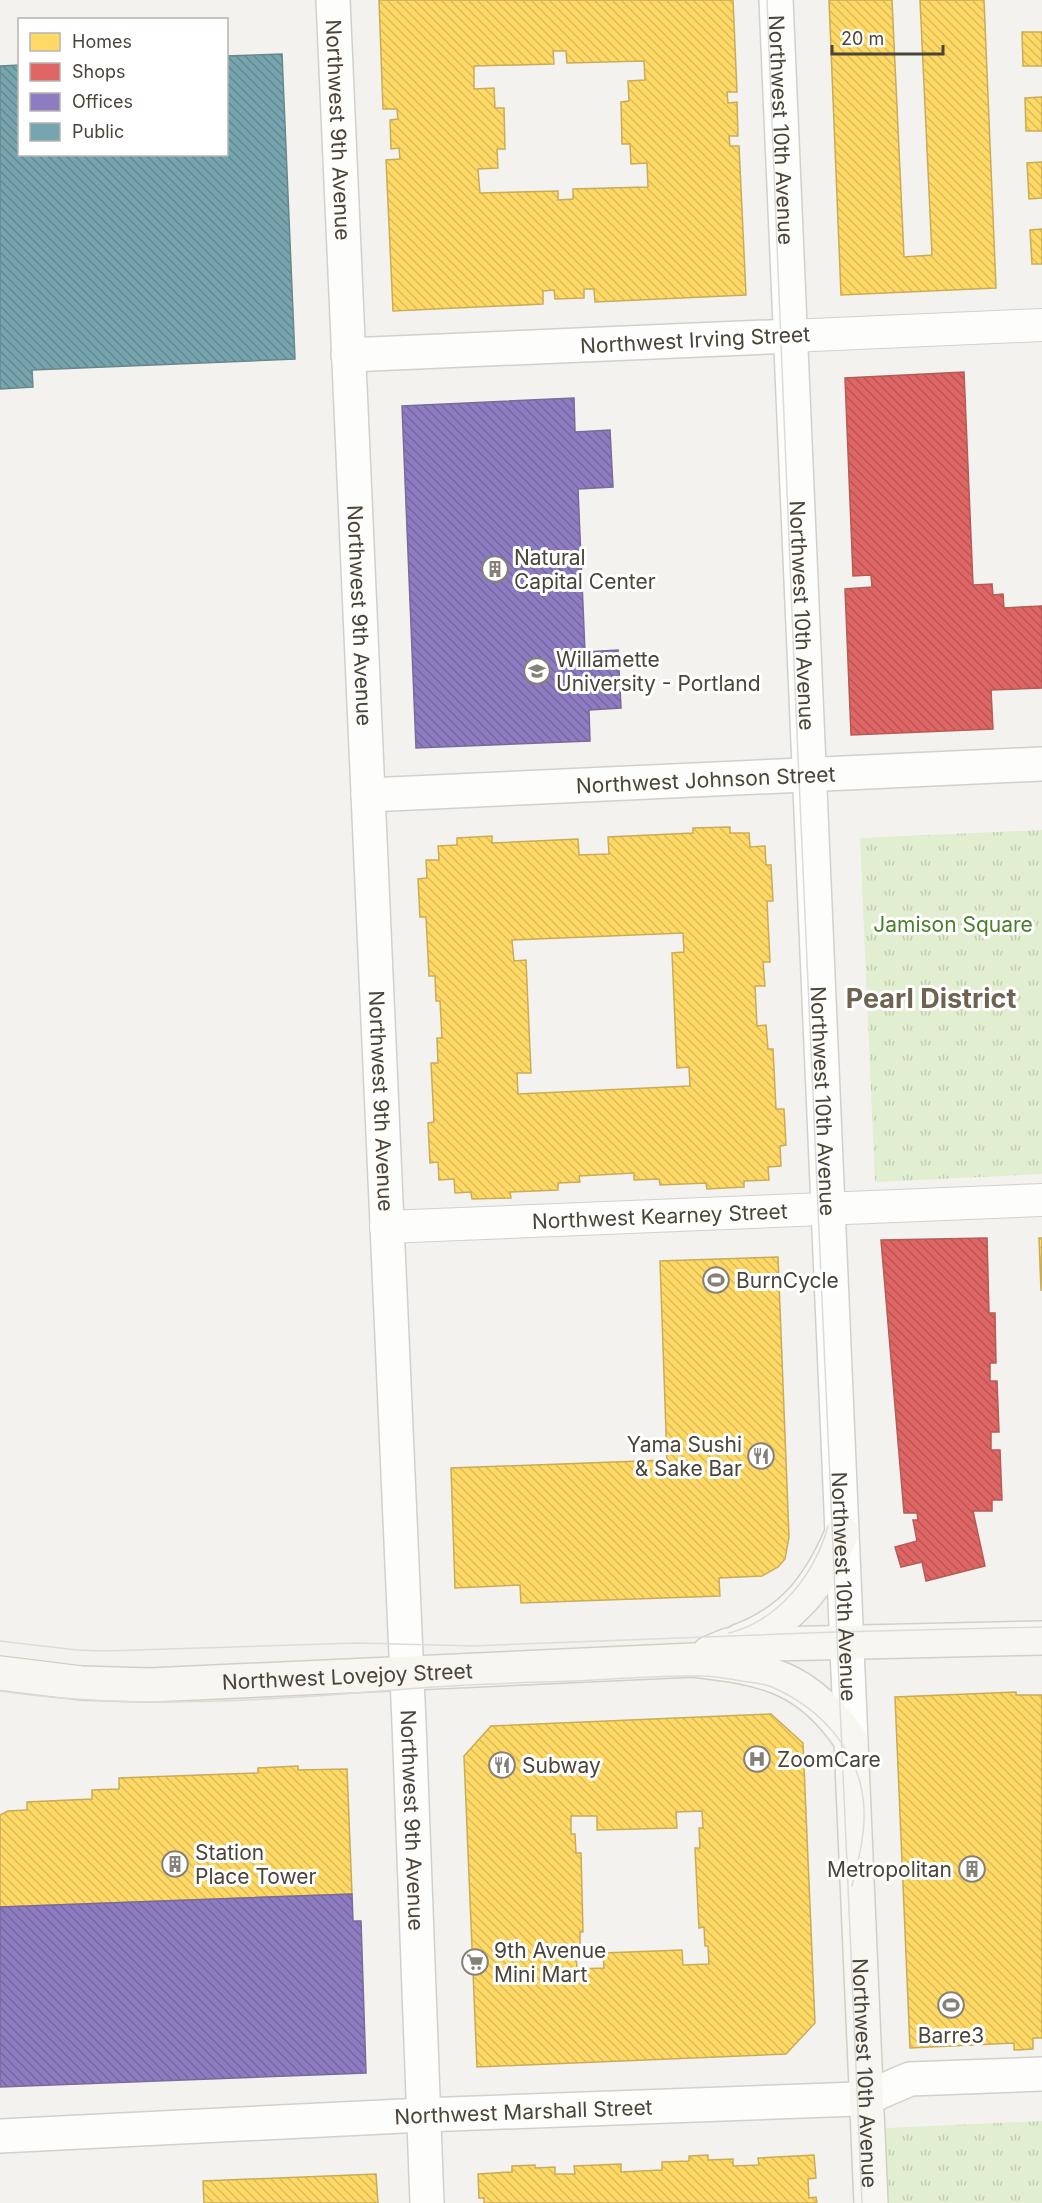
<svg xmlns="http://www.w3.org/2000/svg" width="1042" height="2203" font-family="Inter,sans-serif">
<defs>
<pattern id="park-tufts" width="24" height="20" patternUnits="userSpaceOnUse" patternTransform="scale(1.5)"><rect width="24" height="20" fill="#e1eecf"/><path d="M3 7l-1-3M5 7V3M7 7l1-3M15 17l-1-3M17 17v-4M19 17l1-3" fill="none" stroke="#c3cdb2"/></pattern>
<pattern id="homes-back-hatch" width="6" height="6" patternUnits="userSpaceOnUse" patternTransform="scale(1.5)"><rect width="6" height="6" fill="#ffd966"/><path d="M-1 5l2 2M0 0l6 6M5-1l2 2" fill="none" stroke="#dcbb59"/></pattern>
<pattern id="shops-back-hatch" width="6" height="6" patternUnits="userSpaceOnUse" patternTransform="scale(1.5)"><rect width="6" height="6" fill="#e06666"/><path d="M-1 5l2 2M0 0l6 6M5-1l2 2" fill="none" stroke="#b85655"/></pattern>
<pattern id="offices-back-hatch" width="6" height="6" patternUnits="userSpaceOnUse" patternTransform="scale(1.5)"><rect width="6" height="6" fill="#8e7cc3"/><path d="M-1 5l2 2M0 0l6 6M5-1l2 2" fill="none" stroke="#76679f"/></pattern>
<pattern id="public-back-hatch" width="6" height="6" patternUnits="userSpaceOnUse" patternTransform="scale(1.5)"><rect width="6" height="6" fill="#76a5af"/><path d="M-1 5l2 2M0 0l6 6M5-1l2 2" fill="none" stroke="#63888f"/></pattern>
</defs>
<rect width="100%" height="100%" fill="#f4f2ee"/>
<!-- park -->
<g fill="url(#park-tufts)">
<path d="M1042 830V1174L875 1182 860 838Z"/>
<path d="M1042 2121V2203H884L883 2130 887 2128Z"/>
</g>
<!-- homes -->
<g fill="url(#homes-back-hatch)" stroke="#c9ac58" stroke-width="1.5" fill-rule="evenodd">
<path d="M379 0H733L737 92H727L728 103 737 102 738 136H729L730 146H739L746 295 595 302 594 289H584V298L555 299 554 290 543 291V304L393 311 386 160 400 159 399 148 391 149 390 120 398 119 397 109H383ZM553 51H566L567 63 644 61 645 80 628 81 629 101 621 102 622 144H630L631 164 647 163 648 187 573 189V199L558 200V191L480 193 478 169 498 168 497 149H505L504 108H495L494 88 474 89V66L554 64Z"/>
<path d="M829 0H892L904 257 932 255 920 0H984L996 288 841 295Z"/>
<path d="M1022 32H1042V66H1023Z"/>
<path d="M1042 97V131H1026L1025 98Z"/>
<path d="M1042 162V198L1029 199 1027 163Z"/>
<path d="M1042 229V264H1032L1030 230Z"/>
<path d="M730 827V833H749L750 847 765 846 766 865H771L773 901H767L770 962H763L765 986H755L757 1026 766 1025 768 1049H773L776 1109H784L786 1145 780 1146 781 1166 768 1167 769 1180 744 1181V1187L707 1189 706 1183 660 1185 659 1179 634 1180V1173L579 1176 580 1182 558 1183V1190L510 1192 511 1198 472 1199 471 1192 455 1193 454 1179 439 1180 438 1162 430 1163 428 1123 434 1122 431 1063H438L437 1038H442L440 1001H436L435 976H429L426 917H420L418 879 427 878 426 860H439L438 846 457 845V838L492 836V843L578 839 579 855 609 854 608 837 693 833V828ZM683 933 684 952 672 953 677 1068 689 1067 690 1086 518 1094 517 1073H531L526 960 514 961 512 940Z"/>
<path d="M1039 1238H1042L1041 1291Z"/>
<path d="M778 1257 789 1537 785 1559 778 1567 762 1576 719 1578 720 1596 521 1603 520 1585 455 1588 451 1468 667 1460 660 1261Z"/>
<path d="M1016 1692V1695H1042V2038H1033V2049L1014 2050V2043L910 2048 895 1697Z"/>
<path d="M771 1714 803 1743 815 2023 786 2054 477 2067 464 1756 491 1726ZM702 1811 703 1828H699L700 1848H695L699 1928 704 1927 705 1946H708L709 1964 683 1965 682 1950 603 1953 604 1968 577 1969 576 1952H580V1932H583L581 1853H576L575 1834H571V1816H597V1830L677 1828 676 1812Z"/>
<path d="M298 1766V1770L347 1769 352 1894 0 1907V1815L8 1811 27 1810V1802L92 1799V1790L119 1789V1778L258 1773V1768Z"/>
<path d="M708 2155V2160L733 2159V2166L759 2165 758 2158 814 2155 816 2178 808 2179 809 2198 816 2197 817 2203H484V2198H479L478 2174 512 2172V2166L535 2165V2168L555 2167V2174H575L574 2166 621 2164V2172L662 2170V2162L689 2161V2156Z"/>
<path d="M376 2174 378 2203H204L203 2181Z"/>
</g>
<!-- shops -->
<g fill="url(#shops-back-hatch)" stroke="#b35c58" stroke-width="1.5">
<path d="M964 372 973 585 992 584 993 595 1003 594 1004 608 1042 606V688L991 690 993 729 851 735 845 589 872 587 871 575 853 576 845 378Z"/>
<path d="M987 1238 989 1313H995L996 1363H990V1381H997L999 1432H991V1450H1000L1002 1500H992V1511H973L985 1566 926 1581 922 1562 901 1567 895 1547 917 1541 913 1520H918L917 1513H904L881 1240Z"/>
</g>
<!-- offices -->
<g fill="url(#offices-back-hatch)" stroke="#7a6b9a" stroke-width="1.5">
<path d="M574 398 575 432 610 430 613 487 578 489 585 652 618 650 621 708 589 710 590 741 416 748 402 406Z"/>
<path d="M352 1894 353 1921H361L366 2073 0 2087V1907Z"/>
</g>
<!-- public -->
<path fill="url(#public-back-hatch)" stroke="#69888c" stroke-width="1.5" d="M282 54 295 359 32 370 33 387 0 389V66L20 65V154H226V56Z"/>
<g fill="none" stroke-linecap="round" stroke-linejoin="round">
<!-- pedestrian casing -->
<g stroke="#d2d0cb" stroke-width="34">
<g id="pedestrian">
<path d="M790 336 1042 325"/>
<path id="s1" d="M386 1227 1042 1200"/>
</g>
</g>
<!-- minor casing -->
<g stroke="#d2d0cb" stroke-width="36">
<g id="minor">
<path d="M348 355 790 336"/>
<path id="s2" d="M368 795 1042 764"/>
<path id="s3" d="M0 2136 423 2115 857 2099 866 2098 910 2079 1042 2074"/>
</g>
</g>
<!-- tertiary casing -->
<g stroke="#d2d0cb" stroke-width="36">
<g id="tertiary">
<path id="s4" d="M333 0 409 1723 427 2203"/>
<path id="s5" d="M776 0 851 1741"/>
</g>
</g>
<!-- secondary casing -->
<g stroke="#d3cfc5" stroke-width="36">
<g id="secondary">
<path d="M739 1641C793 1621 820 1585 842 1533"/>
<path d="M709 1653 728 1645 1042 1638"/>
<path id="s6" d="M0 1673 81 1683 150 1685 693 1660C765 1668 809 1677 851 1741L871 2203"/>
</g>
</g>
<!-- pedestrian -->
<use href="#pedestrian" stroke="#fdfdfc" stroke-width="32"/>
<!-- minor -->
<use href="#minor" stroke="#fdfdfc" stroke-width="33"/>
<!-- tertiary -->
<use href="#tertiary" stroke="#fdfdfc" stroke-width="33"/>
<!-- secondary -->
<use href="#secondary" stroke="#f7f6f1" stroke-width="33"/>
<!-- tram -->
<g stroke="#dbdbda" stroke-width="1.5">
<path d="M767 0 796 711 862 2203"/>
<path d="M729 1633C780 1620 815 1573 828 1526"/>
<path d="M0 1641 77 1650 105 1651 358 1643 472 1646 836 1632 1042 1627"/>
<path d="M0 1691C135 1711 272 1700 407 1689 462 1684 518 1683 574 1681 617 1679 659 1675 702 1676 715 1676 729 1679 742 1681 752 1683 763 1683 772 1687 822 1709 862 1753 864 1810 865 1836 858 1861 852 1886"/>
</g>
</g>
<!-- icons -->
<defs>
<g id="building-ring" transform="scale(1.35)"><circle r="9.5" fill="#fff" stroke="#868178" stroke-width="1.5"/><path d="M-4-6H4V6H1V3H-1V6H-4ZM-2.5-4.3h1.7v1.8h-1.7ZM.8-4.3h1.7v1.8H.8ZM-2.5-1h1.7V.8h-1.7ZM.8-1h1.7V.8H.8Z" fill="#868178"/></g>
<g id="university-ring" transform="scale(1.35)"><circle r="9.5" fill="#fff" stroke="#868178" stroke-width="1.5"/><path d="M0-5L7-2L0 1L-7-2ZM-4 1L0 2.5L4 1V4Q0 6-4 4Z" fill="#868178"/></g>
<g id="stadium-ring" transform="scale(1.35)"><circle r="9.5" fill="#fff" stroke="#868178" stroke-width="1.5"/><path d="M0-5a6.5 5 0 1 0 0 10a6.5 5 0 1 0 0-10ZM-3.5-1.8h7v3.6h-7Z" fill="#868178"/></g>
<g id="restaurant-ring" transform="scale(1.35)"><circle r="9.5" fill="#fff" stroke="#868178" stroke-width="1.5"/><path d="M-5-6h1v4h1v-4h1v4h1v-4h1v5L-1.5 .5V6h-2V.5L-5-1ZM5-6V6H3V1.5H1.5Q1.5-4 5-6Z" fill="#868178"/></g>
<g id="hospital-ring" transform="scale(1.35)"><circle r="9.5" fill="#fff" stroke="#868178" stroke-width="1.5"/><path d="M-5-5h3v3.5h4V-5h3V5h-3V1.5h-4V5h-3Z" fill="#868178"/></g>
<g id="supermarket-ring" transform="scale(1.35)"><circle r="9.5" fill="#fff" stroke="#868178" stroke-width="1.5"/><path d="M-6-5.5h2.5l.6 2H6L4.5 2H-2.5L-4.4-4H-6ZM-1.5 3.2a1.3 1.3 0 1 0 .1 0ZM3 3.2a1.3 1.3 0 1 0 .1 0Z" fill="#868178"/></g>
</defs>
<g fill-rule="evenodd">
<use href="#building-ring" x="495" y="569"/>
<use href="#university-ring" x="537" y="671"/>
<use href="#stadium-ring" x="716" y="1280"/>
<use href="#restaurant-ring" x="761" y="1456"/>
<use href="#hospital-ring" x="757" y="1759"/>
<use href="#restaurant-ring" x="502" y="1765"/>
<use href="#building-ring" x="175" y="1864"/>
<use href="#building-ring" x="972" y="1869"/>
<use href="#supermarket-ring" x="475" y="1962"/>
<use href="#stadium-ring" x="951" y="2005"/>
</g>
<g text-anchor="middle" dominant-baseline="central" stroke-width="6" stroke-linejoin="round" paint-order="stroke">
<!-- street labels -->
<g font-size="21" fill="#4b4439" stroke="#fff">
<text stroke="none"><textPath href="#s4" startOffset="130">Northwest 9th Avenue</textPath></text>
<text stroke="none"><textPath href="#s5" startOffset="130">Northwest 10th Avenue</textPath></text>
<text transform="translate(695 340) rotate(-3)">Northwest Irving Street</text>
<text stroke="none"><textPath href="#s4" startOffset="616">Northwest 9th Avenue</textPath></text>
<text stroke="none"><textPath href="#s5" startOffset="616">Northwest 10th Avenue</textPath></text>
<text stroke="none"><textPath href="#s2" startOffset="338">Northwest Johnson Street</textPath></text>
<text stroke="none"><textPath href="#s4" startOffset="1102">Northwest 9th Avenue</textPath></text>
<text stroke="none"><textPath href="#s5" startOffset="1102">Northwest 10th Avenue</textPath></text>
<text stroke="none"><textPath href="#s1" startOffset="274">Northwest Kearney Street</textPath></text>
<text stroke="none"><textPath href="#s5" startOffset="1588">Northwest 10th Avenue</textPath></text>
<text stroke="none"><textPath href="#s6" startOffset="348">Northwest Lovejoy Street</textPath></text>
<text stroke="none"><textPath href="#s4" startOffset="1822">Northwest 9th Avenue</textPath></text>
<text stroke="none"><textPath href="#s6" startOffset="1212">Northwest 10th Avenue</textPath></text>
<text stroke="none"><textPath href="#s3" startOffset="524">Northwest Marshall Street</textPath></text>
</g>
<!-- poi labels -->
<g font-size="21" fill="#4b4439" stroke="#fff" text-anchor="start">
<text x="514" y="557">Natural<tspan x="514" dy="24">Capital Center</tspan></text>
<text x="556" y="659">Willamette<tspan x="556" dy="24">University - Portland</tspan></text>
<text x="736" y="1280">BurnCycle</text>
<text x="742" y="1444" text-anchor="end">Yama Sushi<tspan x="742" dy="24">&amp; Sake Bar</tspan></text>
<text x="777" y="1759">ZoomCare</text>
<text x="522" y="1765">Subway</text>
<text x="195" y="1852">Station<tspan x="195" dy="24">Place Tower</tspan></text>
<text x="952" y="1869" text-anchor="end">Metropolitan</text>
<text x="494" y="1950">9th Avenue<tspan x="494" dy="24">Mini Mart</tspan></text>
<text x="951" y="2035" text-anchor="middle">Barre3</text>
</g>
<!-- park labels -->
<g font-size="21" fill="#4a7f2a" stroke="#fff">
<text x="953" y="924">Jamison Square</text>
</g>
<!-- district labels -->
<g font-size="27" font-weight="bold" fill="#6e6250" stroke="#fff">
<text x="931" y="998">Pearl District</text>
</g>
</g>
<!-- legend -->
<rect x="18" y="18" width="210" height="138" fill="#ffffff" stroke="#b7b4b0" stroke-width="1.5"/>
<rect x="30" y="33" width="30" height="18" fill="#ffd966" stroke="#b7b4b0" stroke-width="1.5"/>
<text x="72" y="48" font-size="18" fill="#4b4439">Homes</text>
<rect x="30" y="63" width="30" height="18" fill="#e06666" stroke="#b7b4b0" stroke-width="1.5"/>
<text x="72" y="78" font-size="18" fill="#4b4439">Shops</text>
<rect x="30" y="93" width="30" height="18" fill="#8e7cc3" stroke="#b7b4b0" stroke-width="1.5"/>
<text x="72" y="108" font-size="18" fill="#4b4439">Offices</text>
<rect x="30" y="123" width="30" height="18" fill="#76a5af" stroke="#b7b4b0" stroke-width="1.5"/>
<text x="72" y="138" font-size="18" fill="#4b4439">Public</text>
<!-- scale -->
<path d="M832 45v9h111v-9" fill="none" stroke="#4b4439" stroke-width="3"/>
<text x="841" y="45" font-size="18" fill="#4b4439" stroke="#ffffff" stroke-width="4.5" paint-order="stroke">20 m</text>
</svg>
